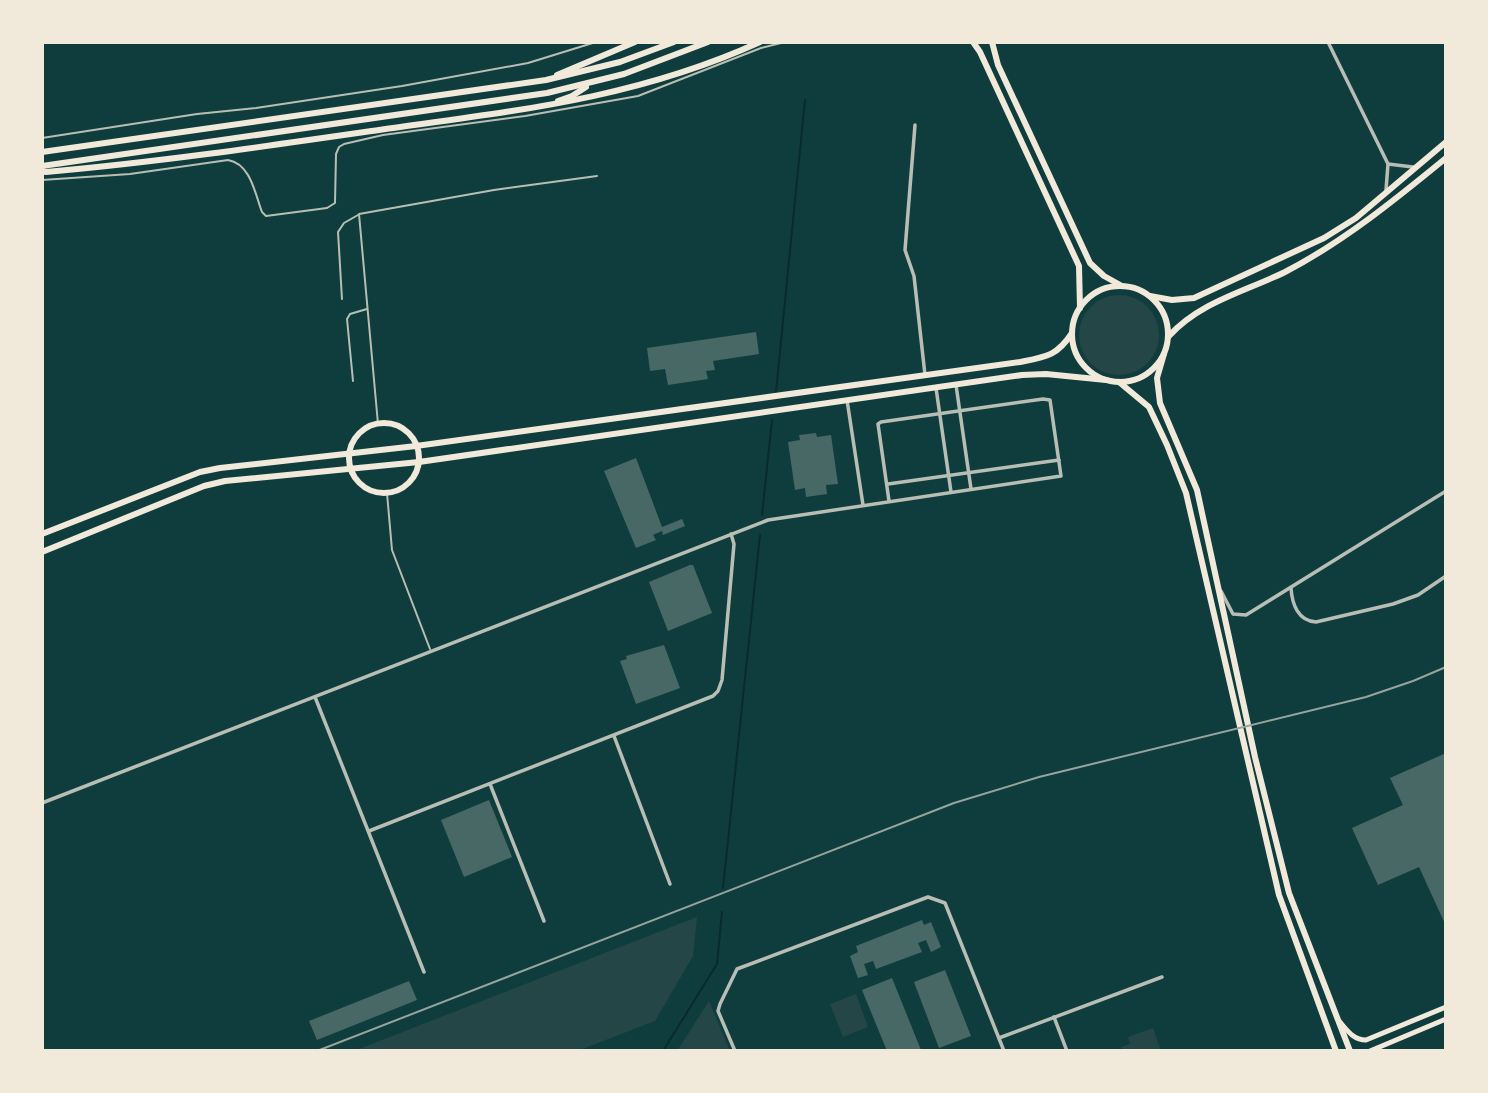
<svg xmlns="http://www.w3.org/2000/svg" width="1488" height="1093" font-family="'Archivo Narrow',sans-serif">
<rect width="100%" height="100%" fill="#0f3d3e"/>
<!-- green -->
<g fill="#244646">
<circle cx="1119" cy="335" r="40"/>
<path d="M697 917 693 956 655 1021 577 1051H354Z"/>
<path d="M856 994 868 1027 843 1037 830 1004Z"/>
<path d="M709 1001 730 1051H677Z"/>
<path d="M1153 1028 1161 1051H1122L1121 1047 1130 1044 1128 1037Z"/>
</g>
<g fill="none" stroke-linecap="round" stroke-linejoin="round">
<!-- stream -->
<g stroke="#0a2a2b" stroke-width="2">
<path d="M776 392 805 100"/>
<path d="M762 515 772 420"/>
<path d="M723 888 760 535"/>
<path d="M663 1051 717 964 722 912"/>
</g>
</g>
<!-- building -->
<g fill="#486865">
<path d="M756 332 759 354 713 361 715 370 706 371 708 379 668 385 665 369 650 371 647 348Z"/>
<path d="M816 433 817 437 831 435 838 484 826 485 827 494 806 497 805 488 795 490 788 442 800 440 799 435Z"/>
<path d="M636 458 662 527 682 519 685 526 663 535 662 531 653 535 656 540 636 548 604 471Z"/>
<path d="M690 565H693L712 613 668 631 649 582Z"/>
<path d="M664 645 680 688 636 704 620 661 627 659 626 656Z"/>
<path d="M1446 753V926L1419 867 1378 885 1352 828 1403 805 1390 778Z"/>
<path d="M489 800 512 857 464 877 441 820Z"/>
<path d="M922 920 924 925 931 922 941 947 931 952 926 940 918 943 922 952 876 969 873 961 864 964 868 975 858 978 850 956 858 952 856 946Z"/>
<path d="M945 970 971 1036 939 1048 914 982Z"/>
<path d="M892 978 921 1050 918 1051H887L862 990Z"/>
<path d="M409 981 417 1000 317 1040 309 1021Z"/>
</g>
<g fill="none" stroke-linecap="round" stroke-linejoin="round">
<!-- service -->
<g stroke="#b8beb3" stroke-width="2">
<path d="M42 138 197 114 256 108 402 86 528 63 596 42"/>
<path d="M42 180 130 174 228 160C251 164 255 194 262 212L266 216 327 208 335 203 336 154 339 147 344 144 383 135 525 116 638 96 761 48 785 42"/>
<path d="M342 299 338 232 344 223 358 215"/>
<path d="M353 381 347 319 350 314 367 309"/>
<path d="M378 424 359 214 494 190 597 176"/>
<path d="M387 493 392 550 430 649"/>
</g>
<!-- minor -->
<g stroke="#b8beb3" stroke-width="3.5">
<path d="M1328 42 1388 164 1386 190"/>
<path d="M915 125 905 250 914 276 925 375"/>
<path d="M1388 164 1413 167"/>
<path d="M956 385 971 489"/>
<path d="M936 388 951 492"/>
<path d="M847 400 863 505"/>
<path d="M888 484 1059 460"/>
<path d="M1291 588C1292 604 1298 621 1316 622L1393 604 1418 595 1446 576"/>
<path d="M1221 591 1233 614 1246 615 1446 491"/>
<path d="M315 697 424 972"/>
<path d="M614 736 670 884"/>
<path d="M490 784 544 921"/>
<path d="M42 803 768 520 1061 476 1050 400 1043 399 881 422 878 424 889 501"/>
<path d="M369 831 713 696 718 691 722 680 734 544 731 534"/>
<path d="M1054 1017 1067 1051"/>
<path d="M999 1038 1162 977"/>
<path d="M735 1051 718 1011 720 1004 737 969 928 897 945 903 1004 1051"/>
</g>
<!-- secondary -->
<g stroke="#f1e9da" stroke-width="5">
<path d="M1339 1021C1347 1030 1353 1040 1366 1040L1446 1007"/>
<path d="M1370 1051 1446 1019"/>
</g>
<!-- primary -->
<g stroke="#f1e9da" stroke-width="6">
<path d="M973 42 980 52 1079 266 1080 308"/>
<path d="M992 42 998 65 1090 263 1104 276 1122 286"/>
<circle cx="1120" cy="334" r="48"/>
<path d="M1150 296 1172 300 1194 298 1324 238 1356 218 1446 142"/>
<path d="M1169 336C1200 302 1244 292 1285 272 1343 242 1396 199 1446 158"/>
<path d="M1164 354 1157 378 1160 403 1197 490 1255 757 1289 893 1350 1051"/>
<path d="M1119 382 1149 407 1167 445 1186 493 1279 895 1336 1051"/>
<circle cx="384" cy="458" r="35"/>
<path d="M42 534 200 472 220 468 416 446 1020 362C1046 357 1057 356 1072 333"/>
<path d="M42 552 204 486 225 481 419 462 1022 375 1046 374 1106 380"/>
</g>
<!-- trunk -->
<g stroke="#f1e9da" stroke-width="6">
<path d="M557 75 635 42"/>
<path d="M558 101 572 96 586 87"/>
<path d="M42 152 546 80 620 62 674 42"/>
<path d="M42 166 547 93 624 74 708 42"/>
<path d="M42 171 46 172C158 162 268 146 379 130 513 111 635 99 760 42"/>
</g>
<!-- rail -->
<path stroke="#97a49c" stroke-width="2" d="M317 1051 954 803 1039 777 1366 697 1413 681 1446 667"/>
</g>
<!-- border -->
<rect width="1488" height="1093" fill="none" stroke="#f1e9da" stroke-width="88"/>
</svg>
